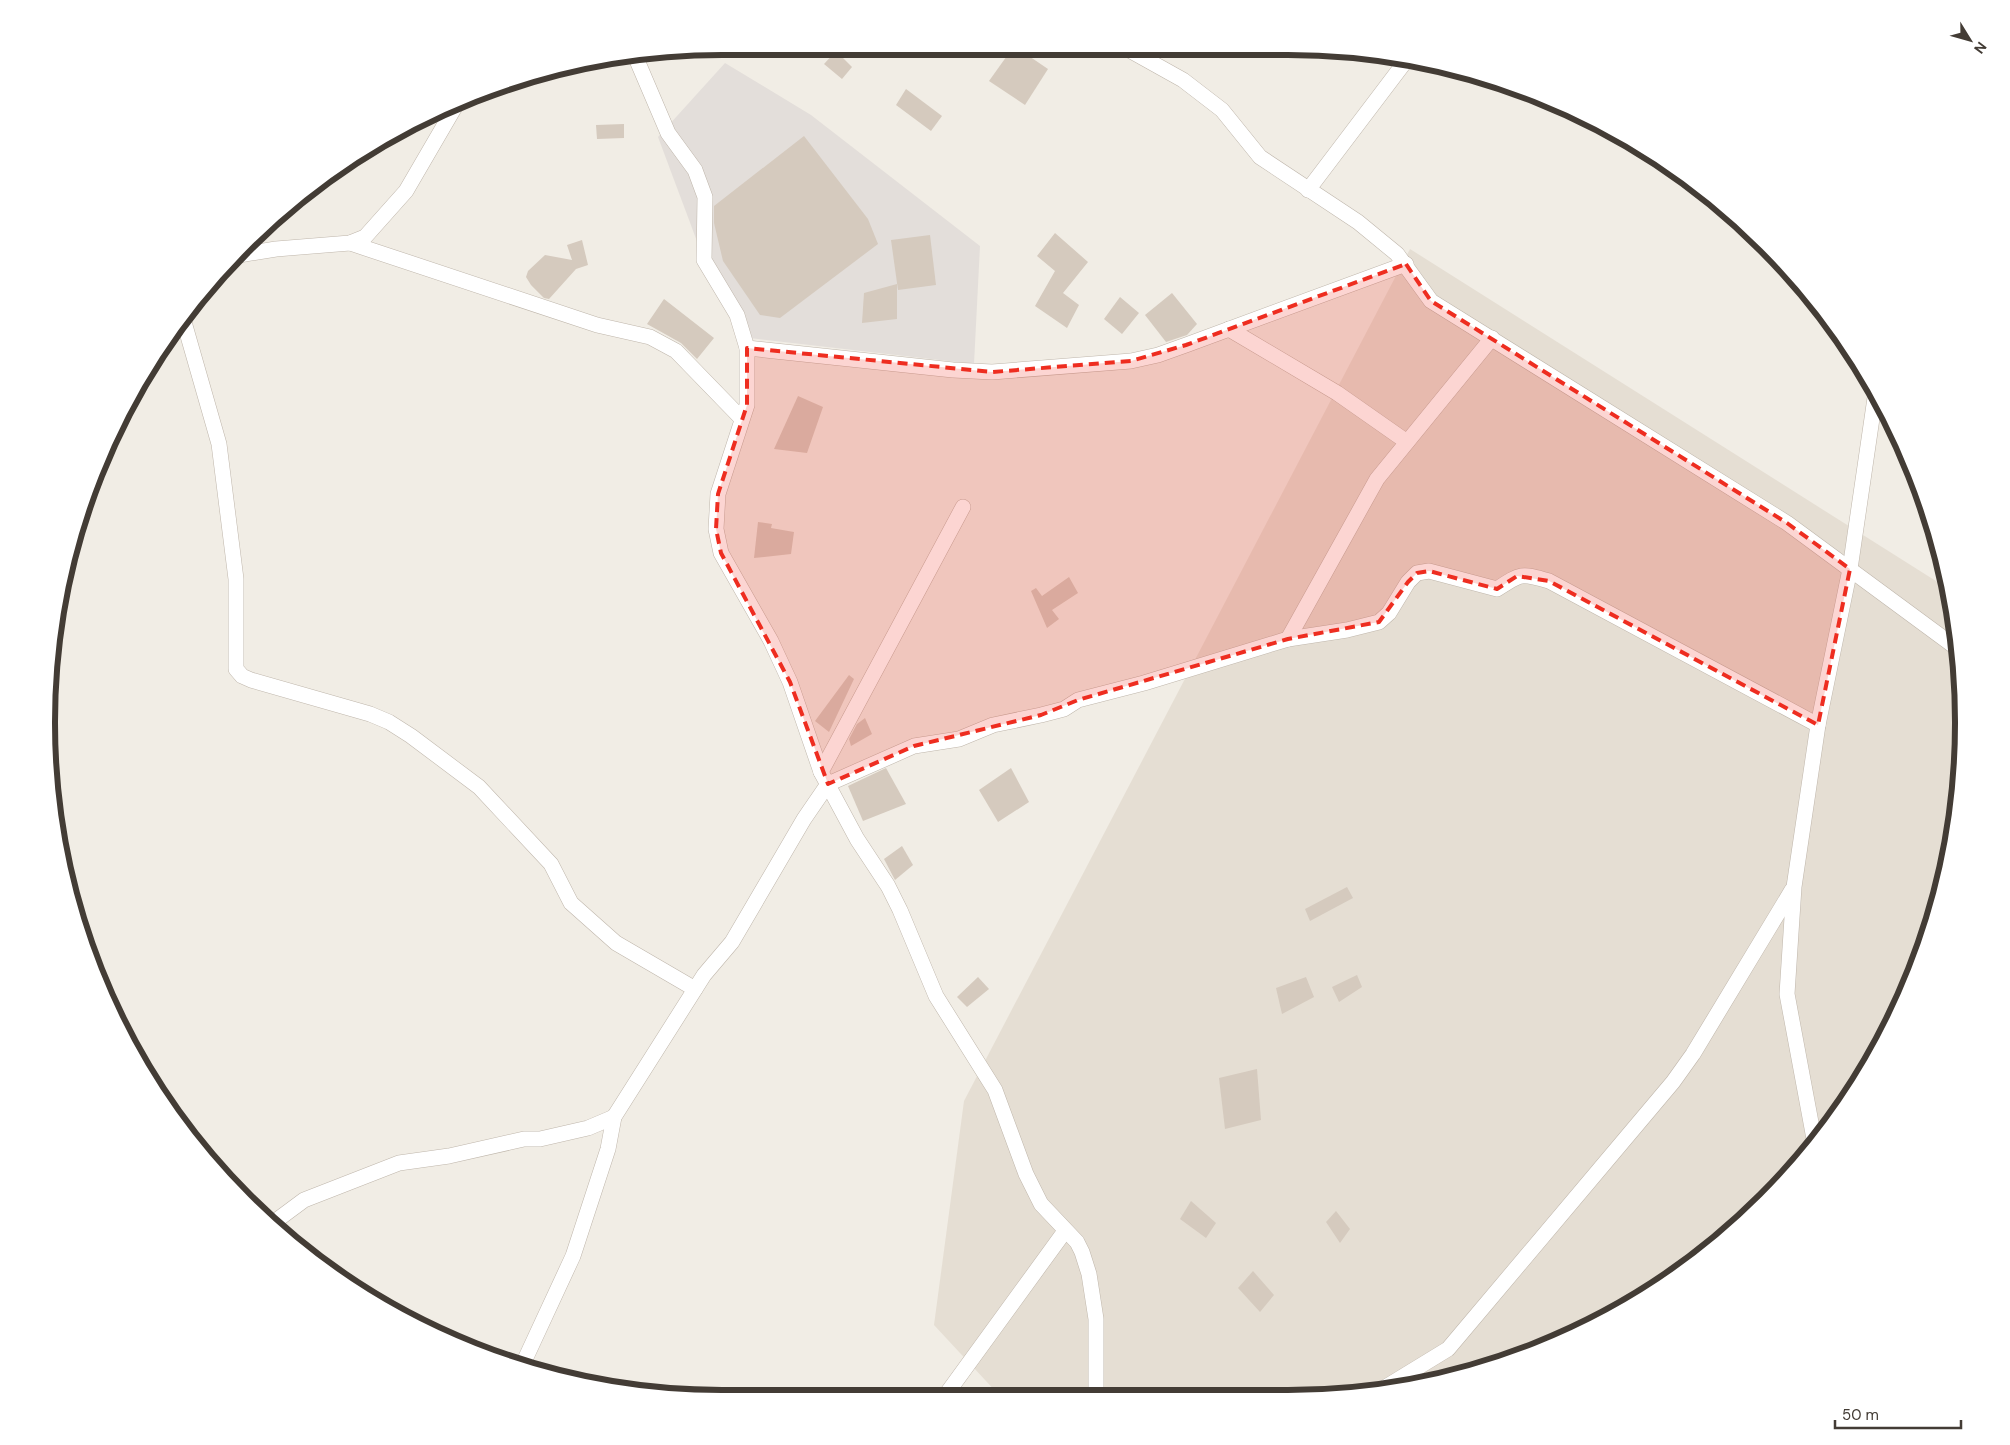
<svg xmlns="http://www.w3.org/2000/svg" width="2010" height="1445" font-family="'DM Sans',sans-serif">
<rect width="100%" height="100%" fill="#f1ede5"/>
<!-- residential -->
<path fill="#e5ded3" d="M1410 249 1947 588 1958 635 1962 767 1941 898 1894 1022 1824 1134 1733 1231 1586 1329 1505 1363 1376 1393 999 1395 934 1325 964 1101Z"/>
<!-- industrial -->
<path fill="#e3deda" d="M725 63 811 115 980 246 974 364 750 338 704 260 658 137Z"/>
<!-- building -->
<g fill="#d5cabe">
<path d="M1014 46 1048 69 1025 105 989 81Z"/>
<path d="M836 51 852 67 842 79 824 64Z"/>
<path d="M906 89 942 116 931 131 896 105Z"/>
<path d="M624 124V138L597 139 596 125Z"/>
<path d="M804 136 868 219 878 244 780 318 760 315 723 261 714 223V206Z"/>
<path d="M1055 233 1088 262 1063 293 1079 305 1067 328 1035 306 1055 271 1037 256Z"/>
<path d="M930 235 936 285 898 290 891 240Z"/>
<path d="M582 240 588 265 576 269 549 299 544 298 531 285 526 277 528 271 545 255 572 260 567 245Z"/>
<path d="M897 284V319L862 323 864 293Z"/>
<path d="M1172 293 1197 324 1187 335 1166 342 1145 315Z"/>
<path d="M1120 297 1139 313 1122 334 1104 319Z"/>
<path d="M664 299 714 338 697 359 681 343 647 324Z"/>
<path d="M798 396 823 407 807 453 774 449Z"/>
<path d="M758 522 772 524 771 528 794 532 791 554 754 558Z"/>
<path d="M1069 577 1078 593 1052 610 1059 619 1047 628 1031 591 1036 588 1042 596Z"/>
<path d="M849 675 854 679 829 732 815 721Z"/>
<path d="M865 718 872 734 851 746 849 739 857 724Z"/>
<path d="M886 768 906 804 863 821 848 786Z"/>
<path d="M1011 768 1029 802 998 822 979 790Z"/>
<path d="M902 846 913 865 895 880 884 859Z"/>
<path d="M1347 887 1353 898 1310 921 1305 909Z"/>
<path d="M1357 975 1362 987 1339 1002 1332 987Z"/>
<path d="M978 977 989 989 967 1007 957 997Z"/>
<path d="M1306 977 1314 997 1282 1014 1276 988Z"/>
<path d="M1257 1069 1261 1120 1225 1129 1219 1078Z"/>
<path d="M1191 1201 1216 1223 1206 1238 1180 1219Z"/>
<path d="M1336 1211 1350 1229 1340 1243 1326 1222Z"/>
<path d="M1253 1271 1274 1295 1260 1312 1238 1288Z"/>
</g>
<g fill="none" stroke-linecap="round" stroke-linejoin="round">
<!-- street casing -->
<g stroke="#bfb6ab" stroke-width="16">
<g id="street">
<path d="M1122 46 1183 80 1222 110 1260 157 1358 222 1397 254 1431 301 1787 523 1958 649"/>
<path d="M636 58 668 133 695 170 705 197 704 260 737 315 747 348V405L718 494 716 529 721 553 771 641 790 682 821 772 857 839 888 886 900 910 936 996 995 1090 1026 1174 1041 1204 1077 1242 1082 1252 1089 1274 1096 1319V1395"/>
<path d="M1308 190 1408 58"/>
<path d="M350 243 597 325 650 337 676 351 742 419"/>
<path d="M239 255 276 249 350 243 365 237 406 191 459 100"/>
<path d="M184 322 219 444 236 579V669L242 676 251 680 370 714 389 722 411 736 479 787 551 864 571 903 616 943 695 989"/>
<path d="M1229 329 1337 393 1407 442"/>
<path d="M747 348 953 370 992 372 1131 361 1158 355 1186 345 1406 264"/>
<path d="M1288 639 1377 479 1492 338"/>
<path d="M821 772 963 507"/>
<path d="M1815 1144 1787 994 1794 887 1818 725 1850 569 1876 391"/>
<path d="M273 1223 304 1200 399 1163 449 1156 524 1139H540L588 1128 614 1117"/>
<path d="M522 1366 573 1256 608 1149 614 1117 704 975 732 942 804 819 828 784 914 746 959 739 993 725 1041 715 1064 709 1078 700 1144 683 1288 639 1347 630 1379 622 1389 613 1408 582 1417 573 1429 571 1497 589C1521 573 1521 573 1549 581L1818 725"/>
<path d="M1376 1393 1448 1349 1673 1082 1693 1054 1792 890"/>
<path d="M945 1396 1065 1231"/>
</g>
</g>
<!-- street -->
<use href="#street" stroke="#fff" stroke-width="15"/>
</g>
<!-- marked area -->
<path fill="#ee2d20" fill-opacity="0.2" stroke="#ee2d20" stroke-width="4" stroke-dasharray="10 6" stroke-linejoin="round" d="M1406 264 1431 301 1787 523 1850 569 1818 725 1549 581 1517 576 1497 589 1429 571 1417 573 1408 582 1379 622 1288 639 1078 700 1041 715 914 746 828 784 790 682 721 553 716 529 718 494 747 405V348L992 372 1131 361 1186 345Z"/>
<!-- crop -->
<path d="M0 0H2010V1445H0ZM722 55H1288A667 667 0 0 1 1955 722V723A667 667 0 0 1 1288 1390H722A667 667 0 0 1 55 723V722A667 667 0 0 1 722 55Z" fill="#fff" fill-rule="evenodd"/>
<path fill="none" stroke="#433c35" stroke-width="6" d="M722 55H1288A667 667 0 0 1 1955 722V723A667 667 0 0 1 1288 1390H722A667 667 0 0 1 55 723V722A667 667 0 0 1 722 55Z"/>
<!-- north arrow -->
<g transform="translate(1970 40) rotate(127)" stroke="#ffffff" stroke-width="4" paint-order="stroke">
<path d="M0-4L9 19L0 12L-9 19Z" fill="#433c35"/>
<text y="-8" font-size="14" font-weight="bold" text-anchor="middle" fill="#433c35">N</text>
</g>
<!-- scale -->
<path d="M1835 1420v8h126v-8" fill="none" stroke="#433c35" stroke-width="2.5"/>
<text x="1842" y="1420" font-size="15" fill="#433c35" stroke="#ffffff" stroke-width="4" paint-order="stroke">50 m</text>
</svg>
